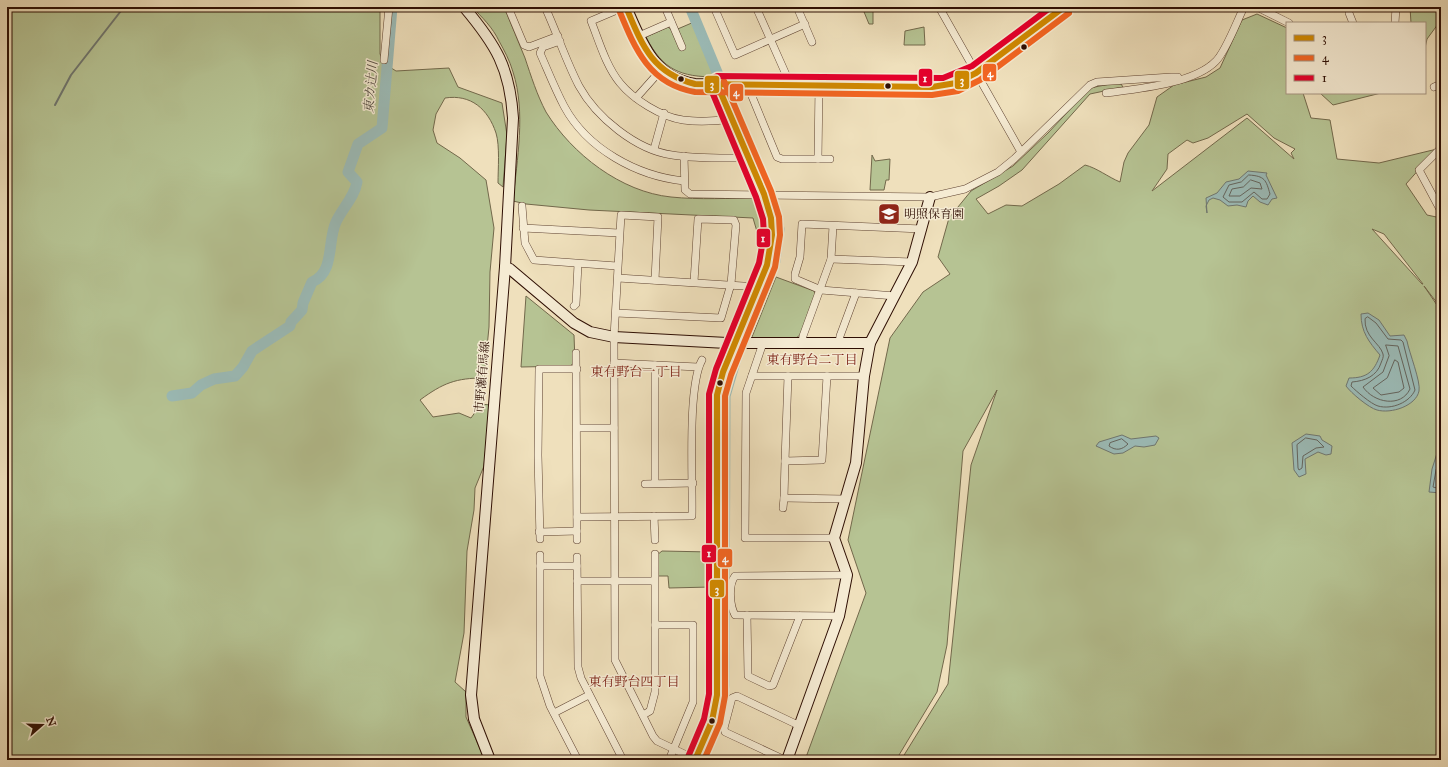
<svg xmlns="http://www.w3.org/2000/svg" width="1448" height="767" font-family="'IM FELL Great Primer','Noto Serif JP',serif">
<rect width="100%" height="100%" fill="#efe0bc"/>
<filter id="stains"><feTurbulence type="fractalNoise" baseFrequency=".005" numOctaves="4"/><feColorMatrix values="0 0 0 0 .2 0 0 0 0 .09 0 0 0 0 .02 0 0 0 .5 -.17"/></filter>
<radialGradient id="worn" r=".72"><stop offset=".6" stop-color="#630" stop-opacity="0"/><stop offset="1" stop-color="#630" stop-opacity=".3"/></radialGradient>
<!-- green -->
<g fill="#b6c393" stroke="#72684b" fill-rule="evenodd">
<path d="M7 7H380V54L385 64 396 71 449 68 458 87 502 103 507 135 503 187 498 183C498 169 500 146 496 133 488 109 471 94 445 98L436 114 433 130 437 143 460 158 486 180 494 228 490 272 489 327 484 378C456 378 443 383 420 400L433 417 459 413 471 418 481 404 490 405 484 466 475 488 474 510 467 551 464 633 455 682 466 692V717L485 760H7Z"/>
<path d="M472 7H504C511 24 518 41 525 58 531 76 537 95 546 112 572 154 621 192 671 197 699 200 730 198 759 198 756 206 763 214 763 223 764 235 761 247 759 259L758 235 753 218 589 210 526 204 513 201C517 159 526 112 513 72 510 61 504 50 499 41 493 28 482 17 472 7Z"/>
<path d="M862 7H873V24H869Z"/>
<path d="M1410 7H1441V20L1427 39 1425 48V23H1411Z"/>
<path d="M1257 14 1287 28V93H1303L1311 118 1330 120 1337 159 1379 163 1437 149 1406 184 1427 215 1441 218V308L1424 286 1441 311V760H901L948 684 971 465 997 390 963 451 947 645 937 692 896 760H805L866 593 848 540 890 338 923 292 950 274 938 257 949 218 971 191 1013 166 1048 133 1090 88 1115 83 1121 84 1123 87 1090 94 1022 170 999 186 976 199 988 214 1006 205 1022 206 1059 184 1085 165C1097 168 1108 177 1120 182L1124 162 1128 153 1149 125 1157 97 1174 85 1206 77 1220 68 1242 20ZM1247 114 1274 138 1295 149 1291 153 1294 159 1247 118 1152 191 1167 169 1168 154 1187 140 1193 143 1208 138ZM1372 229 1384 234 1423 284H1422Z"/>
<path d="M694 22 717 77C680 77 663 70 646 37L668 27 673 31Z"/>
<path d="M924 27 925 45H904L905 31Z"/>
<path d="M1320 93H1381L1333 105Z"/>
<path d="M872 155 875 161 890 159 889 180H886L884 190H870Z"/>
<path d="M776 277 814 291 816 295 801 334 795 339 753 338 752 337Z"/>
<path d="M526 296 574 335 575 362 570 366 521 367Z"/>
<path d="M662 551 711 552V587L669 588 668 576H657V555Z"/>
</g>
<!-- water -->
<g fill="#9bbbb7" stroke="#6f766f">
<path d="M1248 171 1267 173 1266 175 1277 198 1272 199 1268 205 1260 202 1253 196 1248 201 1246 207 1237 205 1228 206 1220 200 1213 198 1209 200 1206 206 1207 213 1206 198 1217 193 1226 182 1239 179Z"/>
<path d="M1368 313 1379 320 1390 336 1404 335 1407 341C1409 352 1421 382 1419 391 1416 406 1391 414 1377 410 1369 408 1351 393 1346 386L1349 378C1367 378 1374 372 1380 355 1369 342 1361 332 1361 314Z"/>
<path d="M1306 434 1320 436 1322 440 1332 446 1331 454 1326 455 1318 452 1305 459 1306 474 1299 477 1294 470 1292 443Z"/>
<path d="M1122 435 1131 439 1156 436 1159 438 1155 445 1144 447 1135 446 1123 453 1114 454 1096 446 1099 442Z"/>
<path d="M1441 449V493L1429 492 1432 469 1438 450Z"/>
</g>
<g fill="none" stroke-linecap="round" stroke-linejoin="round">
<!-- shore -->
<g stroke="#64645d" stroke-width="1">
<path d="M1249 175C1265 176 1266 180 1270 194L1267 199H1262L1254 192 1242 202H1229L1223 197 1229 185 1241 182Z"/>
<path d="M1251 180 1260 183 1262 189 1251 188 1240 196H1229L1232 189 1243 187Z"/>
<path d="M1368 317 1376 323 1388 339 1401 340 1403 342 1415 390C1410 402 1392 410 1378 406 1371 404 1356 391 1351 386L1352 382C1365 381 1377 376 1381 363 1382 360 1384 357 1383 354 1380 343 1364 337 1365 319Z"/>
<path d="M1386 345 1398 346 1410 389C1401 408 1374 403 1363 387L1383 372 1389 356Z"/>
<path d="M1395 360 1398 362 1404 388 1399 392 1381 395 1373 388 1387 378Z"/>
<path d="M1306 438 1317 440 1324 447 1316 448 1303 456 1302 468 1299 470 1298 468 1297 445Z"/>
<path d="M1122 439 1128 444C1122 450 1116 451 1109 446L1110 443Z"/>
<path d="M1441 456 1436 470 1433 487 1441 489"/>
</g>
<!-- stream -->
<path stroke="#6f766f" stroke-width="2" d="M55 105 71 75 124 7"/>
<!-- river -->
<g stroke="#9bbbb7" stroke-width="11">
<path d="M690 7 719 77"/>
<path d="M172 396 192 393 201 385 214 379 235 376 243 367 252 351 290 326 291 322 302 310 303 303 312 282C335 273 327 241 336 222 342 209 355 196 357 182L348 172 358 144 382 128 392 7"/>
<path d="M701 760 719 721 724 685 725 396 735 362 775 261 779 229 772 201"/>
</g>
<!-- street casing -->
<g stroke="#5e4231" stroke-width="8">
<g id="street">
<path d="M508 7 524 45 529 47 558 36"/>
<path d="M545 7C557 33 566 61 579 86 596 117 636 150 672 155 697 159 723 158 748 158"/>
<path d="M624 7 591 21C599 41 606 66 620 83 633 99 661 117 683 120 698 122 717 121 732 119"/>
<path d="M665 7 682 47"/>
<path d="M714 7 735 55 805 24"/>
<path d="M756 7 788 79V85"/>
<path d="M797 7 812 42"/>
<path d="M939 7 1021 152"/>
<path d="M1257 7 1289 23"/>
<path d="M1349 7V13L1353 23"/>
<path d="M1395 23 1396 7"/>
<path d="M639 36 671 22"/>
<path d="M560 41 543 47 540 53C548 71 555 89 564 106 587 149 637 176 684 181"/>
<path d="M384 60 389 7"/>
<path d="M749 84 751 94 777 157 782 159H830"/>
<path d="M1434 87 1441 84"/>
<path d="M1106 93C1136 89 1194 84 1216 61 1226 51 1237 21 1244 7"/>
<path d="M636 98 661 70"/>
<path d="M1441 148 1419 170 1441 211"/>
<path d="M654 149 664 113"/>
<path d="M684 156 685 190 690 194 930 197 965 189 998 172 1014 159 1090 85 1097 82 1171 77H1178L1179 80"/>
<path d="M818 159 819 85"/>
<path d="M522 206 525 243 534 260 617 266"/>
<path d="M523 228 619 233"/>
<path d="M831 259 912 262"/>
<path d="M618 278 759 287"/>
<path d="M655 280 658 217 621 215 614 337 615 660 653 736 657 741 697 760"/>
<path d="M895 296 821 290 795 279V274L800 257 802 224 922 229"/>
<path d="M574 306 576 304 578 264"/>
<path d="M616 313 721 318 731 284 736 225 734 220 698 219 694 282"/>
<path d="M763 343 746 393 745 538H834"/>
<path d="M802 343 803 336 831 259 833 226"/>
<path d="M839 343 840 336 856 293"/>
<path d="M576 353 577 540"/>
<path d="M614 363 698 367"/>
<path d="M655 365V483"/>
<path d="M752 376H864"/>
<path d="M788 376 785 461 822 460 827 376"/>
<path d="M577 428H614"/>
<path d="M785 461 784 498 845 499"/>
<path d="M645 484 693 483"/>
<path d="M783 508 784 498"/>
<path d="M654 516 655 540"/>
<path d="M577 517 692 516C693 482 687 387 702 360"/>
<path d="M539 532 577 531"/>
<path d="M540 539 538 455 539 369H577"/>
<path d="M540 555V676L550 706 578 760"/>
<path d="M577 557 578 667 581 678 623 760"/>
<path d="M540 566H577"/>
<path d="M577 581H654"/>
<path d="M747 615 748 676 769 686 773 685 800 616"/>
<path d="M839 616 735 615C730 606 728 585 735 576L847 575"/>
<path d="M655 625H693V702L669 760"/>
<path d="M554 713 589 695"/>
<path d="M643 715 650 711 655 692V554"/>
<path d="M785 760 725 732 724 728 732 698 737 696 798 725"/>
</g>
</g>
<!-- secondary casing -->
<g stroke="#2e0e03" stroke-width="12">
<g id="secondary">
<path d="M464 7C496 45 510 68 513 118L505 267 471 695 474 719 490 760"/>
<path d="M626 7C641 41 653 78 695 84L932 87 956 83 976 73 1064 7"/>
<path d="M505 267 510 269 574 323 590 332 614 337 727 343H870"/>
<path d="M695 760 712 721 717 695V395L723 372 767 265 772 235 771 218 764 194 717 84"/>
<path d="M787 760 839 616 847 575 834 538 856 463 864 376 870 343 912 262 930 197"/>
</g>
</g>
<!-- street -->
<use href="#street" stroke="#f5ebd3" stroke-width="7"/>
<!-- secondary -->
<use href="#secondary" stroke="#f5ebd3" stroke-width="10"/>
<!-- bus-1 casing -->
<g stroke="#f5ebd3" stroke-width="9">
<g id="bus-1">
<path d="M626 7C642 45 652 73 695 84L932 87 956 83 976 73 1064 7"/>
<path d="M695 760 712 721 717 695V395L723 372 767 265 772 235 771 218 764 194 717 84"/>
</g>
</g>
<!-- bus-2 casing -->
<g stroke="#f5ebd3" stroke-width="9">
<g id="bus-2">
<path d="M619 10C635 49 649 84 695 92L932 95 958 91 980 80 1069 13"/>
<path d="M704 760 720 723 725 696V396L731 375 775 267 780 235 779 217 771 191 724 81"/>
</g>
</g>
<!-- bus-3 casing -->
<g stroke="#f5ebd3" stroke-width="9">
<path id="bus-3" d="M688 757 704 719 709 694V394L716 369 759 263 764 235 763 219 756 197 710 87V80L717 76 943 78 972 66 1051 7"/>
</g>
<!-- bus-1 -->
<use href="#bus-1" stroke="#cf8801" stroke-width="6"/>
<!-- bus-2 -->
<use href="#bus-2" stroke="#f26522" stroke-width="6"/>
<!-- bus-3 -->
<use href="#bus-3" stroke="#e4002b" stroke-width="6"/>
</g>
<!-- icons -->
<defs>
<g id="school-square" transform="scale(1.15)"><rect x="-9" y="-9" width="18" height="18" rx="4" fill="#8f2418" stroke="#f5ebd3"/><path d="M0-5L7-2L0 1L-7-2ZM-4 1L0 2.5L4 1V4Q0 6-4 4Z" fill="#fff"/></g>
</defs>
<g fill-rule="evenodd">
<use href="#school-square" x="889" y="214"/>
</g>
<!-- markers -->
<g fill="#2e0e03" stroke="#f5ebd3" stroke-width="1.5">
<circle cx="1024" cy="47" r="3.5"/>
<circle cx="681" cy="79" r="3.5"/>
<circle cx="888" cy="86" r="3.5"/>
<circle cx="720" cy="383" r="3.5"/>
<circle cx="712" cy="721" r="3.5"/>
</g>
<g text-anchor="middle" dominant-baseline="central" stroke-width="3" stroke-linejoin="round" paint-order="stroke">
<!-- poi labels -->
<g font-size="12" fill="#2e0e03" stroke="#f5ebd3" text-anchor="start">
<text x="904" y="214">明照保育園</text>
</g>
<!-- street labels -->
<g font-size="12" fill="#2e0e03" stroke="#f5ebd3">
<text transform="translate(482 377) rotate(-85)">市野瀬有馬線</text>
</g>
<!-- water labels -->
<g font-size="13" font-style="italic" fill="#544b42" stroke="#f5ebd3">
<text transform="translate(371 87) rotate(-85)">東カ辻川</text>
</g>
<!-- neighbourhood labels -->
<g font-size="13" fill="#7a1f14" stroke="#f5ebd3">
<text x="812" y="360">東有野台二丁目</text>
<text x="636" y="372">東有野台一丁目</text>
<text x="634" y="682">東有野台四丁目</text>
</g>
</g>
<g stroke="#f5ebd3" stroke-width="1.5">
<rect x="982" y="63" width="15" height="19" rx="4" fill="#f26522"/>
<rect x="918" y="68" width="15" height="19" rx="4" fill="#e4002b"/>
<rect x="954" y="70" width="16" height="20" rx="4" fill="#cf8801"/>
<rect x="704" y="75" width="16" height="19" rx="4" fill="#cf8801"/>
<rect x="729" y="83" width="15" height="19" rx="4" fill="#f26522"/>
<rect x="756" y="228" width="15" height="20" rx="4" fill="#e4002b"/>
<rect x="701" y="544" width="16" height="19" rx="4" fill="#e4002b"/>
<rect x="717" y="548" width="16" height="20" rx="4" fill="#f26522"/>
<rect x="709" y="579" width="16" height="19" rx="4" fill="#cf8801"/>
</g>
<g font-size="11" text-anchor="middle" font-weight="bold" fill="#fff">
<text x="990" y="77">4</text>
<text x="925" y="82">1</text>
<text x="962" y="84">3</text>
<text x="712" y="88">3</text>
<text x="736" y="96">4</text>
<text x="763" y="242">1</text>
<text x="709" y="557">1</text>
<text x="725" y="562">4</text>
<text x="717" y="593">3</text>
</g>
<!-- margin -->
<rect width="1448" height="767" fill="none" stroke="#efe0bc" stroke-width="24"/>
<rect x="8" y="8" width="1432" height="751" fill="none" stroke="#2e0e03" stroke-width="2"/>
<rect x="12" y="12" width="1424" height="743" fill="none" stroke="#2e0e03"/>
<!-- legend -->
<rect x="1286" y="22" width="140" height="72" fill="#f5ebd3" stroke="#a59380"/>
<rect x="1294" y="35" width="20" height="6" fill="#cf8801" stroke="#a59380"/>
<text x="1322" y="42" font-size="12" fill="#2e0e03">3</text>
<rect x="1294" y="55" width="20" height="6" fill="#f26522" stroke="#a59380"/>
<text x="1322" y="62" font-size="12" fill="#2e0e03">4</text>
<rect x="1294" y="75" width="20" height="6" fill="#e4002b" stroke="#a59380"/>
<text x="1322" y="82" font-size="12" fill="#2e0e03">1</text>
<!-- north arrow -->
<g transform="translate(42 725) rotate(70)" stroke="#f5ebd3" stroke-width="3" paint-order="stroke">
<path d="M0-3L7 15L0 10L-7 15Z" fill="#2e0e03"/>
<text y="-6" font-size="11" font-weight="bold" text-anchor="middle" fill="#2e0e03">N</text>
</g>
<rect width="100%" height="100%" filter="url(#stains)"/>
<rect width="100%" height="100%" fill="url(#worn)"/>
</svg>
